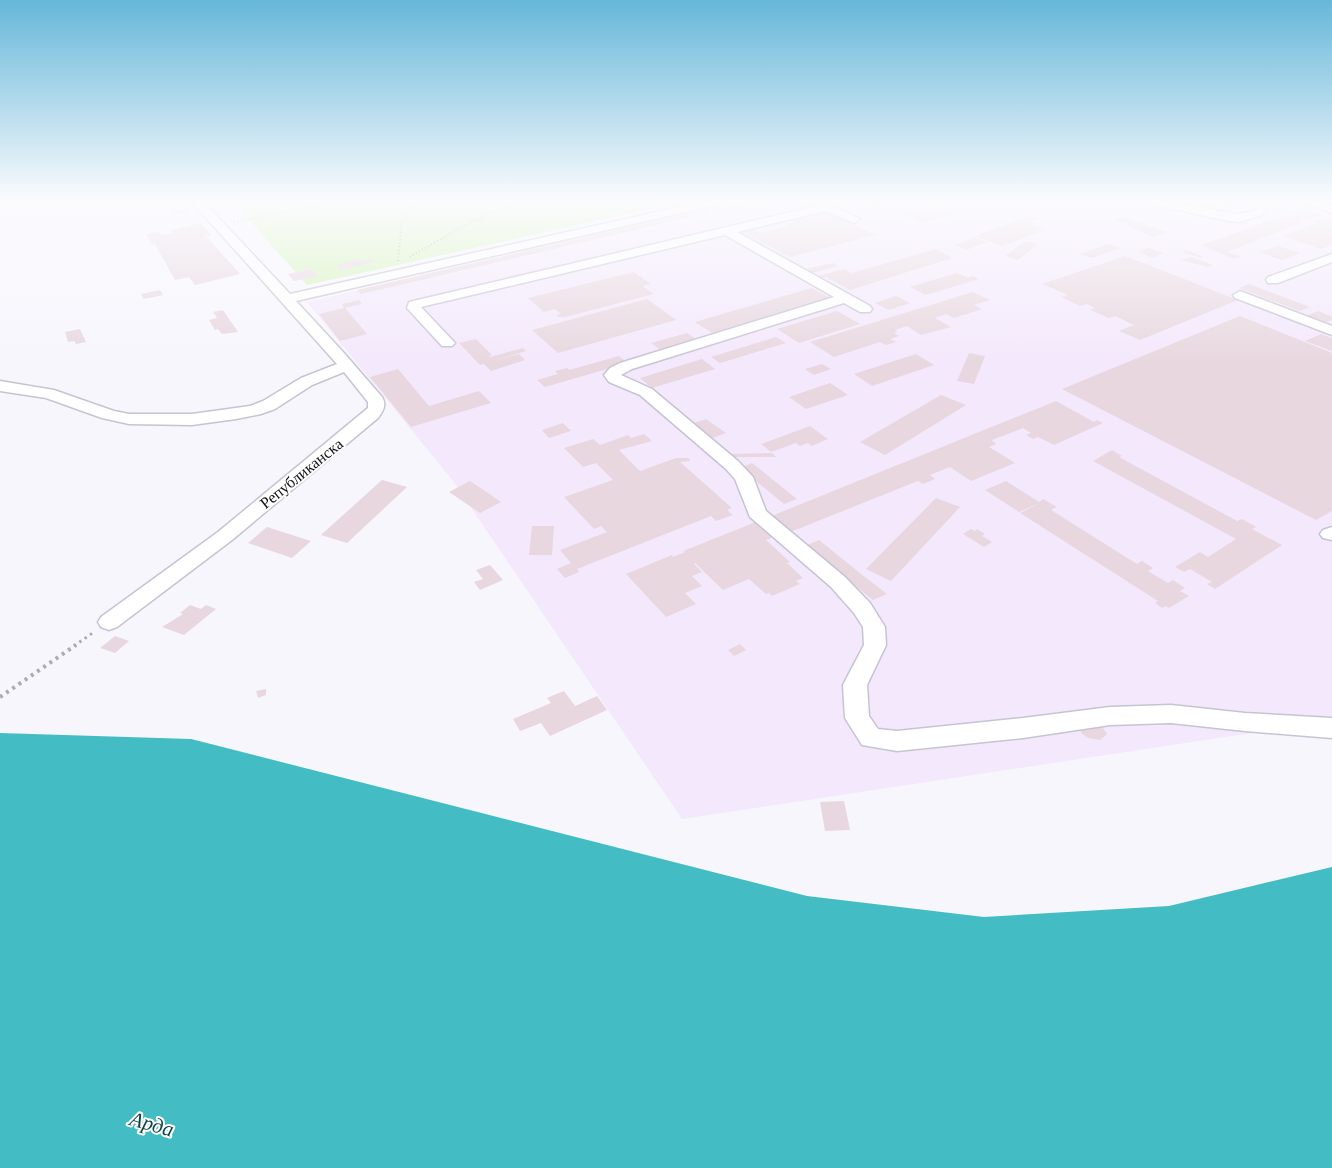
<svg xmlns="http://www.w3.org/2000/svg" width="1332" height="1168" font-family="'Libre Baskerville',serif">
<rect width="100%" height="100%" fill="#f7f6fd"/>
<!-- industrial -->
<path fill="#f4e8fc" d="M746 201H1332V721L682 819 453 481 307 302Z"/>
<!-- green -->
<path fill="#d5f4b8" d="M232 201H686L307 285Z"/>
<!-- water -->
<path fill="#43bcc3" d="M0 733 191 739 807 896 984 917 1169 906 1332 867V1168H0Z"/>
<!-- building -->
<g fill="#e8d7df">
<path d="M179 201 188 212 174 215 165 203Z"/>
<path d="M749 201H768L772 203 761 206 758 204 725 212 728 213 723 214 713 209Z"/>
<path d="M863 201H882L891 205 873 209 857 202Z"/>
<path d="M1182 201H1240L1236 211Z"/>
<path d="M933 205 954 214 921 223 901 214Z"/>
<path d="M1304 209 1323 214 1227 252 1241 256 1234 259 1201 245Z"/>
<path d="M703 210 708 213 361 294 357 290Z"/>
<path d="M826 211 876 235 870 236 872 237H867L790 257 742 232 753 229 760 233 789 226 786 224 794 222 789 220Z"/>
<path d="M1030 216 1037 219 1029 221 1035 223 1030 225 1044 230 1002 246 975 236Z"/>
<path d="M1124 217 1141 223 1167 232 1153 237 1115 220Z"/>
<path d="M1321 218 1327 220 1332 219V245L1321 249 1282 236 1319 223 1312 221Z"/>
<path d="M201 223 211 235 206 236 240 274 195 285 189 277 175 280 155 244 152 245 146 234 159 232 162 235 174 233 171 230Z"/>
<path d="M976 237 987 242 966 250 955 245Z"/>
<path d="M1026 241 1038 244 1018 260 1005 256Z"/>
<path d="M1109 244 1121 248 1091 258 1080 254Z"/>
<path d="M1278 246 1284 248 1300 253 1282 260 1260 252Z"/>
<path d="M1149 248 1163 253 1153 258 1138 252 1143 249Z"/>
<path d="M936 249 952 258 850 290 832 280H826L829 279 826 277 822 278 818 276 844 269 852 273Z"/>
<path d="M1186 250 1203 257 1200 258 1181 251Z"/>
<path d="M1125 256 1238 300 1140 340 1119 331 1134 325 1115 316 1109 318 1090 310 1095 308 1087 304 1080 306 1061 297 1068 295 1042 284Z"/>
<path d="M1190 257 1197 259 1213 265 1207 267 1181 260Z"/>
<path d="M360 259 361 261 371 259 374 262 341 270 336 265Z"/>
<path d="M833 263 838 266 812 273 806 269Z"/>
<path d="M311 269 318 276 294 281 288 274Z"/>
<path d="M634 272 651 284 642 286 654 294 565 317H559L556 315 561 314 555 309 544 312 528 298Z"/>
<path d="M957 273 968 278 973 276 979 279 926 295 910 287Z"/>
<path d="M1249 284 1310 307 1300 311 1239 288Z"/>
<path d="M812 288 830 298 712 333 695 322Z"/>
<path d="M160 290 163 295 144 299 141 294Z"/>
<path d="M973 292 990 300 974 305 982 309 954 318 946 314 935 318 951 327 921 335 907 326 895 330 898 332 894 333 899 336 890 339 896 342 886 345 880 342 834 357 810 342Z"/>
<path d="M896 296 910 303 889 310 875 303Z"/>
<path d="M647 299 676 320 558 353 532 330Z"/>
<path d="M359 300 362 304 345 308 367 334 340 341 319 314 344 308 342 304Z"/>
<path d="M223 310 238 332 222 334 218 329 215 330 209 320 217 318 213 312Z"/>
<path d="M837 311 860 324 799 343 777 329Z"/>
<path d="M1318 311 1332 317V320L1322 324 1304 317Z"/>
<path d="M1240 316 1332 353V511L1316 520 1062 389Z"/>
<path d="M80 329 86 342 76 344 74 341 68 342 65 332Z"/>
<path d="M687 333 696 339 691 341 694 343 663 352 651 343Z"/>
<path d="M1321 334 1332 338V351L1305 341Z"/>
<path d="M776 337 786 343 720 363 711 357Z"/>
<path d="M476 339 492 355 489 356 490 357 523 348 526 351 494 361 519 354 525 360 491 371 484 364 480 365 459 343Z"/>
<path d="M969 353 985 356 974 384 957 381Z"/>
<path d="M916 354 934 365 872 386 854 374Z"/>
<path d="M619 356 628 363 545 387 537 380 558 374 555 371 567 368 569 370Z"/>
<path d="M702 359 715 369 652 388 640 378Z"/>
<path d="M822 364 831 369 814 375 805 369Z"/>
<path d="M398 369 429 406 479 391 491 403 411 427 370 377Z"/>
<path d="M830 383 848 395 806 409 789 397Z"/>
<path d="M941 395 966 405 885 455 860 442Z"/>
<path d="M1056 401 1094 422 1097 420 1103 423 1054 445 1038 437 1033 439 1026 435 1031 433 1023 428 992 440 996 444 989 447 1015 463 971 481 950 467 930 475 935 479 923 484 918 481 788 533 769 517Z"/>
<path d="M706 419 726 433 713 438 694 423Z"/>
<path d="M563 423 571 431 549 438 542 430Z"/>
<path d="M810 426 828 439 812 446 808 443 800 446 796 443 771 452 761 444Z"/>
<path d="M644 434 652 441 619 450 640 471 676 458H689L690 461 680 462 732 508 727 510 733 515 716 521 711 516 577 569 579 572 565 578 557 569 571 563 560 550 607 532 601 526 594 529 564 497 613 480 596 463 583 467 564 448 593 439 600 445 628 435 631 438Z"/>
<path d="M1112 450 1122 456 1119 457 1237 521 1242 519 1256 527 1252 529 1282 545 1215 589 1207 584 1212 582 1190 569 1184 572 1175 567 1200 552 1208 557 1236 539 1093 461Z"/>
<path d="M772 453 776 457H733L732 454Z"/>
<path d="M752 463 797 499 784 504 740 468Z"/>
<path d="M382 480 407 487 347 543 321 535Z"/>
<path d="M470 481 488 493 501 502 480 513 449 492Z"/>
<path d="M1006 481 1039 502 1043 499 1057 507 1051 510 1137 564 1142 561 1153 568 1148 571 1168 583 1173 580 1185 588 1180 591 1189 596 1169 608 1166 606 1162 608 1155 603 1158 601 1020 513 1040 503 1019 512 985 490Z"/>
<path d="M936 498 960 507 891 581 866 569Z"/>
<path d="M756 522 774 537 766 540 790 562 787 563 803 578 796 581 800 584 772 596 769 593 766 594 749 579 723 590 695 563 694 564 702 572 692 576 702 586 685 593 696 604 666 617 626 574 672 555 673 557 685 552 683 551Z"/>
<path d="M532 526H554L552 555H529Z"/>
<path d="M267 527 311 541 292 558 248 543Z"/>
<path d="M971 529 975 531 977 529 985 534 982 536 992 542 984 547 963 534Z"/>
<path d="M819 540 861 574 887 594 873 600 805 546Z"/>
<path d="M490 565 503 580 480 590 474 582 483 579 476 570Z"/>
<path d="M190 605 201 609 206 605 216 609 184 635 162 627 183 614 180 613Z"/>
<path d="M115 636 129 641 115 653 100 648Z"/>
<path d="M740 644 746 650 734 656 728 650Z"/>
<path d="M266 689V695L258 698 256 691Z"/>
<path d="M564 691 575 706 597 696 607 710 550 736 541 723 520 731 513 719 551 703 547 698Z"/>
<path d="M1101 725 1107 734 1100 740 1088 738 1082 734 1079 729Z"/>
<path d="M844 801 850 830 825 831 820 802Z"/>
</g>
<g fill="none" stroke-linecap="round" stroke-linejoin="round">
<!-- minor casing -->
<g stroke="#c6c4d4" stroke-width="3">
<g id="minor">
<path d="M191 201H203L290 294 706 201H727L721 204 296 301 344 353 382 397C387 405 383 411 378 418L232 540 117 627 109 630 101 627 98 622 101 617 218 532 368 408V402L344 372 312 385 275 409 261 414 236 419 192 425 129 424 102 418 46 398 0 391V381L54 390 114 411 129 414H192L250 406 263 401 301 378 337 364Z"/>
<path d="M808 201H823L860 219 854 223 826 211 737 232 870 306 872 309 870 312H860L844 303 632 369 621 375 652 389 738 461 753 477 766 511 845 577 870 603 885 627 886 645 867 685 869 716 878 729 897 731 1023 718 1110 707 1171 705 1245 713 1332 718V738L1245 731 1171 723 1110 725 1023 738 897 751 862 745 845 718 843 685 864 645 863 627 854 613 831 587 750 517 735 479 726 469 640 395 609 382 604 375 610 368 620 363 834 297 725 235 421 307 455 343 452 346H442L407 308 409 302 816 206Z"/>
<path d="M1143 201H1166L1240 214 1254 211 1259 201H1271L1262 215 1240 222 1229 221 1149 204Z"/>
<path d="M1299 201H1317L1332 205V212L1301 203Z"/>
<path d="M1332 254V262L1278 283H1268L1266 280 1268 277Z"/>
<path d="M1240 291 1332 326V335L1235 298 1233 295Z"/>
<path d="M1332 527V540L1323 538 1320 534 1323 530Z"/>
</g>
</g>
<!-- path-far2 -->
<g stroke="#adacb2" stroke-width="2" stroke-dasharray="1 2.5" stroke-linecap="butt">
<path d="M234 222 341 201"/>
<path d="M410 257 463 226 518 201"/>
<path d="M398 261 402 222 417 201"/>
</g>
<!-- path-far1 -->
<path stroke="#adacb2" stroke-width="3" stroke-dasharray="2.5 4" stroke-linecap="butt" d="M74 646 94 632"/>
<!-- path -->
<path stroke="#adacb2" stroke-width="4" stroke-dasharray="3 4.5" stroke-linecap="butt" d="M0 697 76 645"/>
<!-- minor -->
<use href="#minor" fill="#fff" fill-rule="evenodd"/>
</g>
<!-- sky -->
<linearGradient id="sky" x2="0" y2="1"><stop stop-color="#66b7d9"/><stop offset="0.55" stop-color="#fbfbfe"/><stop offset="1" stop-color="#fbfbfe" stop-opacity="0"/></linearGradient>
<rect width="1332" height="364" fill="url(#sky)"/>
<g text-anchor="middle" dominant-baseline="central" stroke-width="4" stroke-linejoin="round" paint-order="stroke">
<!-- street labels -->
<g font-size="16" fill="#111016" stroke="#fff">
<text transform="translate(301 473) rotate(-39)">Републиканска</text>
</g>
<!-- near-water labels -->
<g font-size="21" font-style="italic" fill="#114649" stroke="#fff">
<text transform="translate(152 1124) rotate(16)">Арда</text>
</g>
</g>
</svg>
